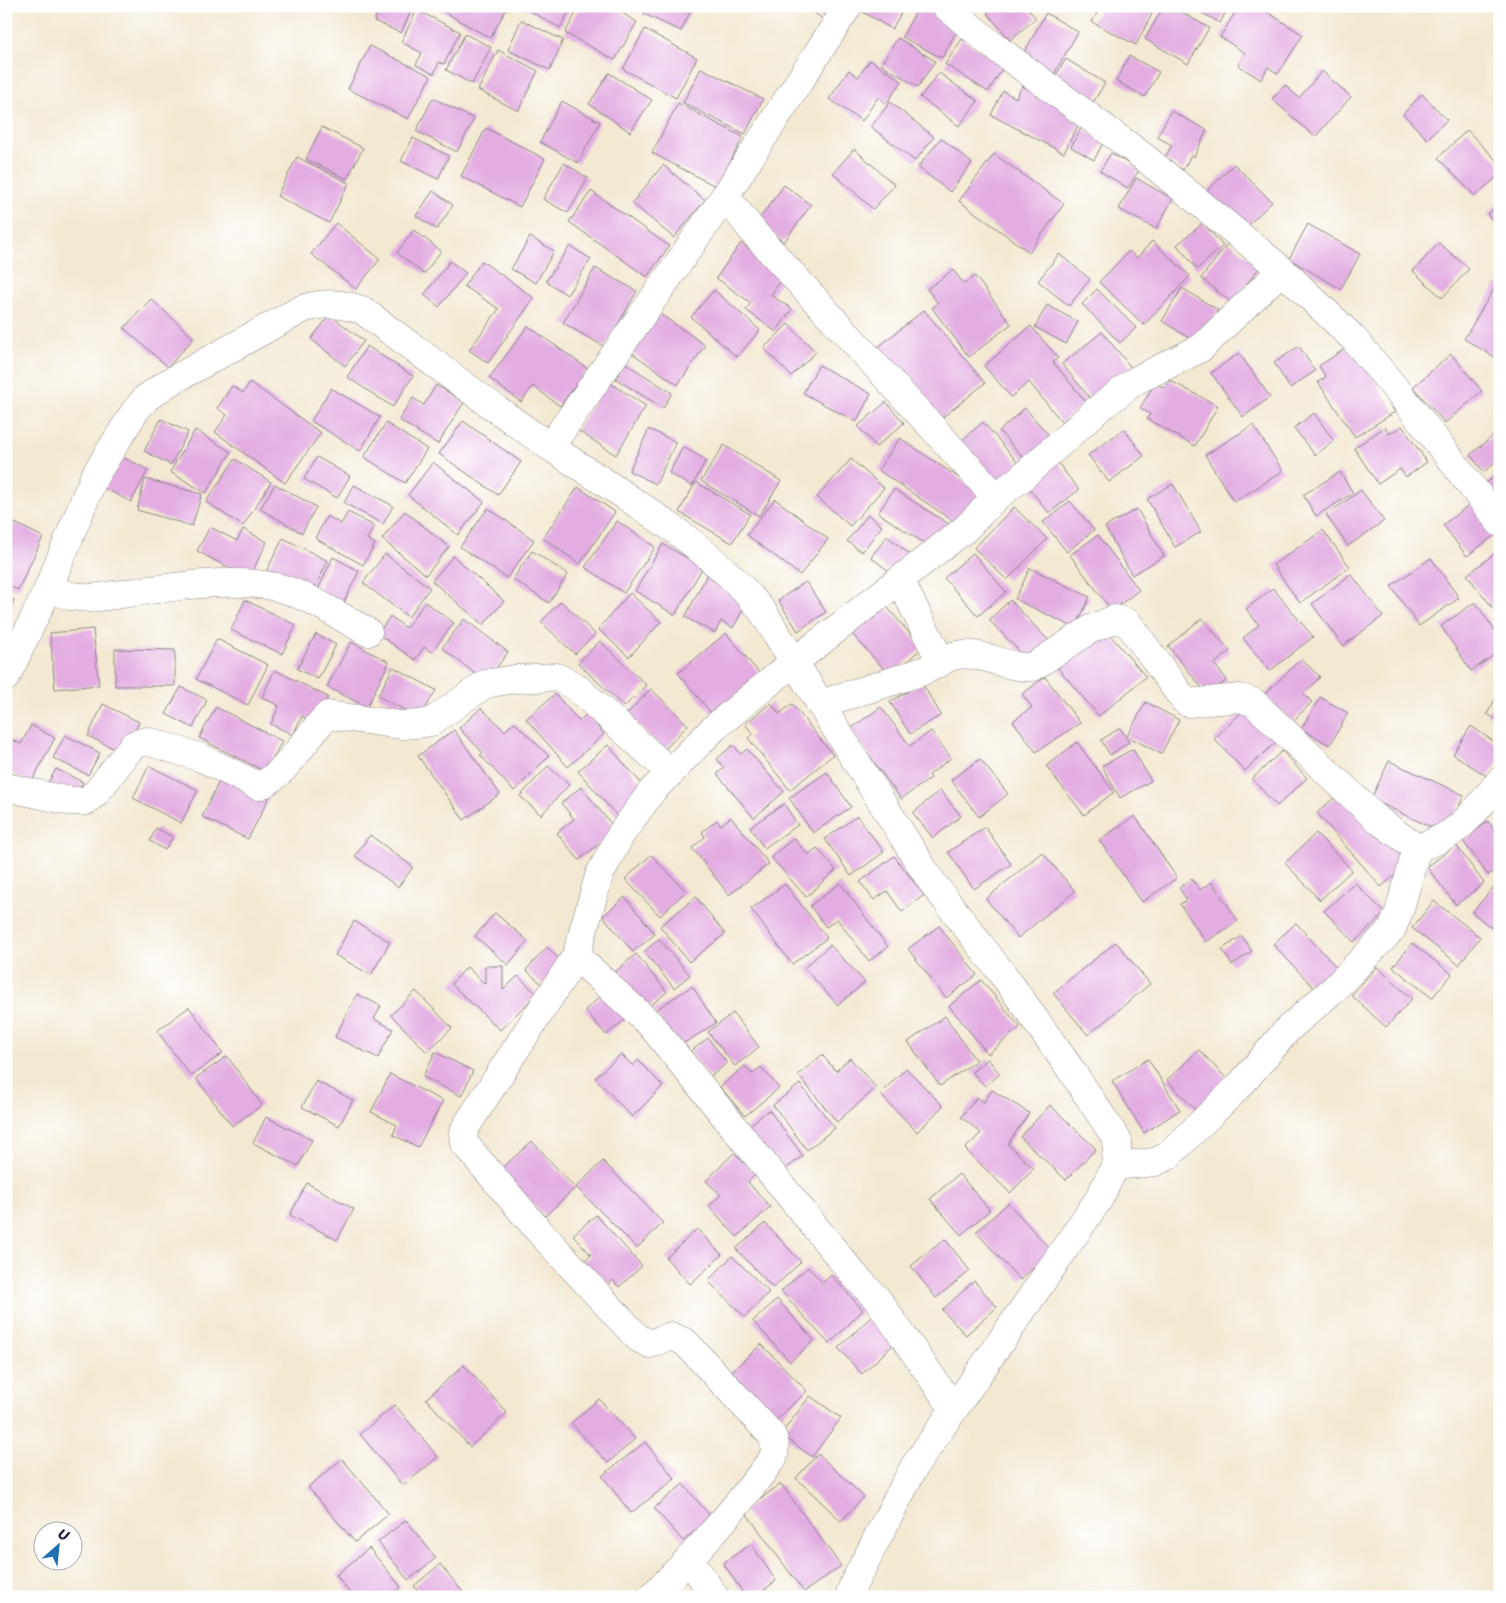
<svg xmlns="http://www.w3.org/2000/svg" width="1506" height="1603" font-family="Sriracha,sans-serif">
<rect width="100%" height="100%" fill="#fff"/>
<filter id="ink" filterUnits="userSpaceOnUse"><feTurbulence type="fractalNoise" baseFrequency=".02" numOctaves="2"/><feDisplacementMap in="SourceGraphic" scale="10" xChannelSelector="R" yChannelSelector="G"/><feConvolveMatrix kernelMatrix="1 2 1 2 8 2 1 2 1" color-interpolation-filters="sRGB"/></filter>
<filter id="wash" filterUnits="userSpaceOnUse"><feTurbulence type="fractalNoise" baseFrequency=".0096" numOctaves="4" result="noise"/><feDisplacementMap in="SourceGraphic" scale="20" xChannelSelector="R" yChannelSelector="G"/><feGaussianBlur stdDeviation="1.12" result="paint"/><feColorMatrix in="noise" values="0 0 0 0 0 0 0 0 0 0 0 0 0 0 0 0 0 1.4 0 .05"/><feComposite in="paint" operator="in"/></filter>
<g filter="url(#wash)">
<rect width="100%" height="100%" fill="#f3e8d1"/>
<g id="blocks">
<!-- building -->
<g fill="#e3ade2">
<path d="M381 6H406L412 9 401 33 374 21Z"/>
<path d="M440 6H508L490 38 439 9Z"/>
<path d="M521 6H572L560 28Z"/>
<path d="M580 6H610L637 22 615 60 565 33Z"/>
<path d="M648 6H693L681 31 644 14Z"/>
<path d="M805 6H838L827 22Z"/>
<path d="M864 6H905L892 29 861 11Z"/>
<path d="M919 6H929L961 23 942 58 902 37Z"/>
<path d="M995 6H1025L1036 18 1010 40 987 13Z"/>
<path d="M1101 6H1156L1136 45 1092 22Z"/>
<path d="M1164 6H1171L1209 28 1188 64 1145 39Z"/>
<path d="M1190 6H1229L1220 23Z"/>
<path d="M1239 6H1258L1303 35 1278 74 1268 67 1261 80 1238 65 1245 53 1220 37Z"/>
<path d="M417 10 460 32 444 64 439 62 434 74 416 65 422 53 401 42Z"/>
<path d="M1046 13 1078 32 1054 74 1022 56Z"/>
<path d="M521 20 563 40 550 70 508 50Z"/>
<path d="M645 29 697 58 676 98 623 69Z"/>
<path d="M465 34 491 47 472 84 446 70Z"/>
<path d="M898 38 935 61 918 87 881 64Z"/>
<path d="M962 39 1004 66 988 92 945 64Z"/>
<path d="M370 46 431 76 408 119 348 89Z"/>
<path d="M498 50 538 71 518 111 478 90Z"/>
<path d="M1129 56 1159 72 1145 97 1116 81Z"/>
<path d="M1066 59 1105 83 1091 106 1051 83Z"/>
<path d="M870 60 902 81 886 104 878 97 862 121 829 99 849 70 858 77Z"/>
<path d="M701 68 763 99 745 134 683 103Z"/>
<path d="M1322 71 1351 97 1315 137 1272 99 1285 85 1299 98Z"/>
<path d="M609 73 652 100 630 132 589 104Z"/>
<path d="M939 73 978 101 959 126 920 97Z"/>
<path d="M1022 86 1082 117 1064 153 991 115 1003 91 1016 98Z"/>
<path d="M1422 94 1447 120 1427 139 1403 114Z"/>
<path d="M433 98 474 119 457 152 416 131Z"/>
<path d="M562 101 600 122 578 163 540 142Z"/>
<path d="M890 102 934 137 915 161 871 127Z"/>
<path d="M678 103 743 137 717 187 652 153Z"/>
<path d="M1171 111 1207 130 1194 157 1191 155 1183 170 1164 159 1172 145 1157 137Z"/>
<path d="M322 127 363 148 347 179 306 159Z"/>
<path d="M486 128 545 159 520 207 461 176Z"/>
<path d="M1081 128 1104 141 1094 160 1071 147Z"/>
<path d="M1467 130 1500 164V174L1475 196 1438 158Z"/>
<path d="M413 138 449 156 438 179 401 161Z"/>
<path d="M941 138 972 163 950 192 918 167Z"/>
<path d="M854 149 895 185 873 209 833 173Z"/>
<path d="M1111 153 1139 170 1128 188 1100 171Z"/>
<path d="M994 154 1064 204 1029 252 959 201Z"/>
<path d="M297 157 349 183 329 223 277 196Z"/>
<path d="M564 163 588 178 568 213 543 199Z"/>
<path d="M1234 164 1272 202 1243 230 1206 192Z"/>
<path d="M663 165 705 200 674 238 632 203Z"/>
<path d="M1136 178 1173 199 1156 229 1119 209Z"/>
<path d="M784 185 811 205 784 242 757 222Z"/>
<path d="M433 191 453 205 437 229 416 216Z"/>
<path d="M591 191 669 246 647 277 569 222Z"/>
<path d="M1500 202V227L1487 215Z"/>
<path d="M336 223 380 259 356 289 311 254Z"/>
<path d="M1203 223 1223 246 1197 269 1177 245Z"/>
<path d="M1308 224 1360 254 1341 289 1289 259Z"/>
<path d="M414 230 441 251 424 274 397 253Z"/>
<path d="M530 237 554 251 536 283 511 269Z"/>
<path d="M1152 241 1190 276 1144 325 1099 282 1129 251 1137 258Z"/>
<path d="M1229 242 1260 267 1232 303 1201 278Z"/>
<path d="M741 243 785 275 771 295 792 309 776 332 746 310 751 303 716 278Z"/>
<path d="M1439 243 1469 269 1442 298 1413 271Z"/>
<path d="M570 246 591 259 567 295 546 281Z"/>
<path d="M1059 254 1090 279 1069 306 1038 281Z"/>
<path d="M450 261 466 273 439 307 424 295Z"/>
<path d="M482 261 534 298 488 363 469 350 499 309 464 286Z"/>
<path d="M595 268 637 291 605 347 563 323Z"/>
<path d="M953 270 964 284 975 276 1011 324 969 357 932 308 938 303 927 289Z"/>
<path d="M1497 284 1500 285V360L1464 339Z"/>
<path d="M1182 288 1218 310 1197 343 1162 321Z"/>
<path d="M1097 289 1136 328 1120 343 1082 304Z"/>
<path d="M714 290 760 330 737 357 691 317Z"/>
<path d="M151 299 194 338 168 367 124 328Z"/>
<path d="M1047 305 1078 322 1066 344 1035 327Z"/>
<path d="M924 310 985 383 932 426 872 352Z"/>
<path d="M660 314 705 345 678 385 632 353Z"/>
<path d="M330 315 364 341 345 366 311 339Z"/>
<path d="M788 324 816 352 791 376 764 348Z"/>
<path d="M528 326 588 369 560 406 533 386 521 402 489 378Z"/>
<path d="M1031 326 1058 358 1053 362 1086 402 1062 422 1029 382 1011 397 984 366Z"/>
<path d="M1102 332 1134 371 1094 403 1062 364Z"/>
<path d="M367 346 413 376 393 407 347 377Z"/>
<path d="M1299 346 1315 371 1290 388 1274 363Z"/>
<path d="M1346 348 1358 355 1395 412 1355 437 1318 382 1326 377 1319 366Z"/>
<path d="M1239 353 1270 397 1243 417 1211 373Z"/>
<path d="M1451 354 1482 391 1445 423 1413 387Z"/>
<path d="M625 363 672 393 663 408 616 379Z"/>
<path d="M819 365 871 394 856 422 803 393Z"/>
<path d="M1169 380 1218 406 1195 446 1147 419 1150 414 1140 408 1155 383 1165 388Z"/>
<path d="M607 381 646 406 616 455 577 430Z"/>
<path d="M250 382 321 433 285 483 215 432 227 415 217 408 232 386 243 393Z"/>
<path d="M436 385 464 402 438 444 399 420 413 398 424 405Z"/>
<path d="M331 388 380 417 360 451 311 421Z"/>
<path d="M886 402 904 423 876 447 858 426Z"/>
<path d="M1025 408 1053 440 1028 463 999 431Z"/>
<path d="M1314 413 1334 441 1315 455 1294 428Z"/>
<path d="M161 419 188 432 171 465 144 451Z"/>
<path d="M463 421 521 462 498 495 439 454Z"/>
<path d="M983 422 1019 464 990 488 955 446Z"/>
<path d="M386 423 427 449 405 483 364 457Z"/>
<path d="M1253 425 1283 471 1234 502 1205 455Z"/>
<path d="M1402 426 1427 462 1406 477 1400 469 1378 484 1354 448 1385 427 1389 434Z"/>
<path d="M649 429 676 442 656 484 629 471Z"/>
<path d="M1124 429 1144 456 1109 482 1088 455Z"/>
<path d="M195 430 231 452 206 493 170 472Z"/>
<path d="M1494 435 1500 441V458L1484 472 1470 455Z"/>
<path d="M900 438 980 492 959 525 878 470Z"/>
<path d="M724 445 781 481 759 516 701 481Z"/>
<path d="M683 447 706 460 692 486 669 473Z"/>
<path d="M119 455 148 470 131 502 102 487Z"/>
<path d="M317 457 350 476 337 498 304 479Z"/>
<path d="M1054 458 1079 490 1049 513 1024 482Z"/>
<path d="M235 459 271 482 243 526 206 502Z"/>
<path d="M851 459 884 488 850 526 817 497Z"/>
<path d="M433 462 484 502 458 535 408 495Z"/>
<path d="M1340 472 1353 493 1316 516 1303 495Z"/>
<path d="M1500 472V505L1484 485Z"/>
<path d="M145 479 202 494 192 526 137 510Z"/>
<path d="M696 482 750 514 732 543 679 512Z"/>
<path d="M275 484 316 507 302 533 260 509Z"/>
<path d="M1173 484 1201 532 1175 547 1147 499Z"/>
<path d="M354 485 393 506 383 524 344 503Z"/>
<path d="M578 487 615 512 580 564 543 538Z"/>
<path d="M894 489 952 526 936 551 878 513Z"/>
<path d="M1361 490 1384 521 1348 546 1326 515Z"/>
<path d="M775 499 828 539 800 575 747 535Z"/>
<path d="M1475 500 1499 532 1467 556 1443 525Z"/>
<path d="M1070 501 1094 530 1067 552 1043 522Z"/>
<path d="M1014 507 1047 539 1007 580 974 548Z"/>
<path d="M488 508 534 540 507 578 460 547Z"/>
<path d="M1137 509 1164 556 1132 575 1105 527Z"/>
<path d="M405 511 449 547 426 575 382 539Z"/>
<path d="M348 512 374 526 367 539 375 544 363 565 315 538 327 516 341 524Z"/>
<path d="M868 515 882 526 862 552 847 541Z"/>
<path d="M617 521 655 547 624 593 585 567Z"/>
<path d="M15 523 43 537 18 590 6 585V542Z"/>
<path d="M210 527 237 541 243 529 267 542 249 578 197 551Z"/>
<path d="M1323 530 1350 567 1300 603 1273 565Z"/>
<path d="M1098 535 1139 590 1112 611 1070 555Z"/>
<path d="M887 536 913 557 896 577 871 557Z"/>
<path d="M283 538 328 561 311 595 266 572Z"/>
<path d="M663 544 703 567 675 615 635 591Z"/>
<path d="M1499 550 1500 551V617L1467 575Z"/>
<path d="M532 551 568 574 549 603 513 579Z"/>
<path d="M973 553 1006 592 978 616 944 578Z"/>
<path d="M385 554 430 588 408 617 363 583Z"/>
<path d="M453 556 504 601 483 625 432 581Z"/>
<path d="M333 557 359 571 341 608 315 596Z"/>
<path d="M1431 558 1459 598 1419 626 1391 586Z"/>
<path d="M1030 568 1090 597 1075 628 1015 599Z"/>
<path d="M708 573 748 601 733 628 721 621 715 633 685 617Z"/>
<path d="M1351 574 1383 616 1343 646 1312 604Z"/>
<path d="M806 582 826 612 798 631 778 600Z"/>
<path d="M1273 588 1313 637 1270 671 1243 638 1259 625 1246 609Z"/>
<path d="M630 593 661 622 629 657 598 629Z"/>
<path d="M6 596 14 600 6 616Z"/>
<path d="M880 599 922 648 890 676 847 628Z"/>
<path d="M245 600 296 625 282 654 231 630Z"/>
<path d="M1010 600 1053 645 1032 664 989 620Z"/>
<path d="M561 601 595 634 575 654 541 622Z"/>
<path d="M425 602 454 623 431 652 424 647 415 660 378 634 390 616 406 628Z"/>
<path d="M1475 602 1500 638V651L1471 671 1441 626Z"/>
<path d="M1202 618 1230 651 1214 664 1227 680 1208 695 1168 646Z"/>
<path d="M464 619 508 652 486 682 442 648Z"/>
<path d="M93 629 99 685 55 689 50 633Z"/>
<path d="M1105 629 1146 677 1099 716 1058 668Z"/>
<path d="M726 633 761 675 713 715 678 673Z"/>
<path d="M316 634 336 645 318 679 297 669Z"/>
<path d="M217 639 268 665 248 705 196 679Z"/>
<path d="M600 641 646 685 624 707 578 663Z"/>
<path d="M351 642 389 662 367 707 327 687Z"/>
<path d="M115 649 175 650V686H115Z"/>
<path d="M1301 659 1320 677 1304 694 1312 702 1292 722 1264 695Z"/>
<path d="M393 667 436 690 420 718 378 696Z"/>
<path d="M275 670 328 697 316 723 302 716 293 735 271 724 279 706 262 697Z"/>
<path d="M1045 677 1080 723 1036 752 1013 721 1032 707 1022 694Z"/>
<path d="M922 683 941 715 910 734 890 702Z"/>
<path d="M181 687 207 700 193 728 166 714Z"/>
<path d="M651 689 688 725 664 750 627 714Z"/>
<path d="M1500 691V721L1487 714Z"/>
<path d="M555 694 579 721 587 714 604 734 568 767 526 719Z"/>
<path d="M1320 697 1348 713 1330 745 1301 729Z"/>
<path d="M1146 702 1179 720 1161 754 1127 736Z"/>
<path d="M771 703 779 714 792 704 833 755 790 790 748 738 753 734 745 724Z"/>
<path d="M103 704 139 722 125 754 88 736Z"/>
<path d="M1248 706 1280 738 1245 771 1214 739Z"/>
<path d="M216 707 282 741 266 772 199 738Z"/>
<path d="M881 707 910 746 931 731 951 758 929 775 931 778 901 799 850 729Z"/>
<path d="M481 708 505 731 514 722 549 756 514 791 480 755 483 753 459 728Z"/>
<path d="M31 725 55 738 31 783 6 770V750L12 740 21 744Z"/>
<path d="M1471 726 1500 746V759L1488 777 1453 754Z"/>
<path d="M1120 728 1129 742 1110 755 1101 740Z"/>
<path d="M454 730 500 794 464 820 418 756Z"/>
<path d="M65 735 100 753 88 775 53 758Z"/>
<path d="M1077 742 1114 792 1084 815 1046 766Z"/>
<path d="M608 745 647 790 617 816 578 771Z"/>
<path d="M733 745 741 754 747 749 784 792 754 818 717 774 724 768 717 759Z"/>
<path d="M1133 749 1151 781 1120 798 1102 766Z"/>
<path d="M1282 751 1307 778 1277 806 1252 779Z"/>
<path d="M980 759 1008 794 979 817 951 780Z"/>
<path d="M1389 761 1464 795 1446 834 1371 799Z"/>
<path d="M149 766 198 790 181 823 133 798Z"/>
<path d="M548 766 569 785 541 815 520 796Z"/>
<path d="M56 769 83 782 76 797 48 783Z"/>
<path d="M827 772 851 807 813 833 789 798Z"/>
<path d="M222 775 269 798 248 839 202 817Z"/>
<path d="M581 787 616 830 579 860 557 833 574 819 561 803Z"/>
<path d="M1344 789 1408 864 1381 887 1317 813Z"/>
<path d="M940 790 961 816 933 838 913 813Z"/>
<path d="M784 804 798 825 764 848 750 827Z"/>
<path d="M857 816 884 852 851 876 825 839Z"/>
<path d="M1135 816 1177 878 1142 902 1099 840Z"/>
<path d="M731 817 769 864 729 895 692 848 705 837 702 832 717 820 721 825Z"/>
<path d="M1488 821 1500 837V867L1488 875 1463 841Z"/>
<path d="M985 827 1011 864 974 889 948 852Z"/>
<path d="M156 828 173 837 165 850 150 841Z"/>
<path d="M1316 833 1352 870 1320 900 1285 863Z"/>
<path d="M370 835 413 867 398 887 355 856Z"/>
<path d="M794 838 808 855 817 848 836 870 806 897 771 857Z"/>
<path d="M1456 845 1484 883 1456 905 1427 867Z"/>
<path d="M1042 852 1075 891 1018 938 986 899Z"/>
<path d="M651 855 686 891 660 916 625 879Z"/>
<path d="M894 856 924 895 902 912 887 891 874 900 860 882Z"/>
<path d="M1192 879 1200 890 1212 882 1238 921 1206 942 1180 904 1187 900 1179 888Z"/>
<path d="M1499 881H1500V935L1472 912Z"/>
<path d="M840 883 888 947 869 961 837 919 826 927 810 906Z"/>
<path d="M1355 883 1385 913 1354 942 1324 911Z"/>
<path d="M785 884 827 938 792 964 751 909Z"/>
<path d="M625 897 655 934 633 952 603 916Z"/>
<path d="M696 897 725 934 689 962 660 926Z"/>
<path d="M1434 901 1480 937 1459 965 1412 928Z"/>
<path d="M495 913 528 941 508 965 475 936Z"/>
<path d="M354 921 390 942 371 975 335 955Z"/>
<path d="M1296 923 1339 970 1317 991 1273 944Z"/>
<path d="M939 926 977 975 946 998 908 949Z"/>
<path d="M1242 936 1252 951 1232 965 1222 949Z"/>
<path d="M659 939 690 975 674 988 644 952Z"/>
<path d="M1116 942 1150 984 1088 1035 1053 993Z"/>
<path d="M1412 943 1452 974 1432 998 1393 967Z"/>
<path d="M830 945 865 982 838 1005 804 968Z"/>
<path d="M547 947 563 963 543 985 526 970Z"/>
<path d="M636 954 667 992 646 1009 615 972Z"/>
<path d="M485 966H503V990L518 976 537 994 500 1030 451 984 467 967 485 984Z"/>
<path d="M1377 967 1412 999 1386 1027 1351 995Z"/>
<path d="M981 980 1020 1027 988 1054 949 1006Z"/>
<path d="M692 986 716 1023 678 1047 654 1011Z"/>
<path d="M609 989 631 1015 606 1035 585 1010Z"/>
<path d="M416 991 452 1028 427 1052 391 1015Z"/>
<path d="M357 994 381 1006 374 1019 393 1029 378 1058 335 1037Z"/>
<path d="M189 1007 223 1053 191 1076 157 1031Z"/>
<path d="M733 1013 759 1047 735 1066 708 1032Z"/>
<path d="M945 1016 976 1061 940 1086 908 1042Z"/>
<path d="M708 1038 727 1063 710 1077 690 1052Z"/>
<path d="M1199 1050 1230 1082 1198 1113 1167 1080Z"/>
<path d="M435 1052 473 1071 461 1096 423 1077Z"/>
<path d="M621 1054 633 1066 638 1060 663 1086 632 1117 595 1078Z"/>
<path d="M822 1055 836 1071 850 1058 876 1088 837 1122 798 1075Z"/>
<path d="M227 1056 262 1105 232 1126 196 1078Z"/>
<path d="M988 1059 1000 1074 985 1086 972 1072Z"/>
<path d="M1148 1059 1180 1110 1144 1133 1112 1081Z"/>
<path d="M745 1066 752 1074 761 1067 779 1088 745 1116 720 1087Z"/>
<path d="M906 1068 943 1106 917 1132 880 1094Z"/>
<path d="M390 1074 443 1101 418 1147 393 1135 397 1125 371 1112Z"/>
<path d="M316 1081 353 1100 339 1126 302 1107Z"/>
<path d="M800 1084 835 1128 807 1150 773 1105Z"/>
<path d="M992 1090 1029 1113 1008 1144 1034 1169 1010 1193 965 1149 981 1133 961 1117 977 1097 984 1102Z"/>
<path d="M1050 1105 1096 1149 1066 1180 1020 1137Z"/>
<path d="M769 1110 803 1156 777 1175 743 1130Z"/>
<path d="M266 1117 312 1140 298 1166 253 1143Z"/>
<path d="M532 1141 575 1188 545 1216 501 1169Z"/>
<path d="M734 1153 756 1174 748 1182 770 1207 737 1237 709 1206 721 1195 706 1181Z"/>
<path d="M603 1161 663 1223 637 1248 576 1187Z"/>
<path d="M959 1174 990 1210 961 1235 930 1199Z"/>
<path d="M307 1183 354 1209 337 1240 290 1215Z"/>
<path d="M1008 1203 1052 1251 1020 1280 976 1232Z"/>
<path d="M596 1215 642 1266 619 1287 613 1280 602 1290 580 1265 591 1255 573 1235Z"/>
<path d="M765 1223 801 1262 773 1288 736 1249Z"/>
<path d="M697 1229 722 1255 690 1284 666 1258Z"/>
<path d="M945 1239 970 1271 936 1298 911 1266Z"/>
<path d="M732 1256 769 1292 745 1317 708 1281Z"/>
<path d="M808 1267 823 1283 831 1275 863 1310 829 1344 781 1291Z"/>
<path d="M974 1281 997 1307 966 1335 942 1310Z"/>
<path d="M777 1299 814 1340 790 1362 753 1321Z"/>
<path d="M872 1316 896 1342 862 1374 838 1348Z"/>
<path d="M761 1344 807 1391 771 1425 726 1377Z"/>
<path d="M464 1365 507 1413 470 1447 426 1399Z"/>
<path d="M810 1396 841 1418 812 1457 781 1434Z"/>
<path d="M599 1399 635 1439 608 1463 571 1423Z"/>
<path d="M395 1405 438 1457 403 1486 360 1434Z"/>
<path d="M645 1442 675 1479 631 1513 602 1476Z"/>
<path d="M818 1454 864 1497 841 1521 796 1478Z"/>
<path d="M342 1459 389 1514 355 1542 308 1487Z"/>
<path d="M683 1484 711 1517 683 1541 654 1508Z"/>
<path d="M781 1484 841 1566 804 1592 744 1510Z"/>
<path d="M406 1520 436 1558 408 1580 378 1542Z"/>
<path d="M751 1544 776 1581 754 1597H746L723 1563Z"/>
<path d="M369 1548 401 1587 389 1597H353L336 1575Z"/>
<path d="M440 1564 467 1597H422L414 1586Z"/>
<path d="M679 1591 682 1597H668Z"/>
</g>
</g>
</g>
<g filter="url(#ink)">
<use href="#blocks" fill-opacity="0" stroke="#8a8586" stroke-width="1"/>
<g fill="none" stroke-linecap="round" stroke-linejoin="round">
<!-- street casing -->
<g stroke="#8a8586" stroke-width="29">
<g id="street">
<path d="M946 6 991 44 1145 158 1282 270 1353 338 1401 395 1500 523"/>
<path d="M725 196 756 235 996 497"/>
<path d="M550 447 725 196 848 6"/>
<path d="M900 580 941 662"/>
<path d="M48 589 71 596 91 598C144 592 229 574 280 588 310 596 340 617 368 632"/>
<path d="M6 677 48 589 94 477 135 411 146 398 168 383 302 309C324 302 340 303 362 310 425 356 487 404 552 448 626 498 706 541 763 612L929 878 1007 980 1071 1070 1118 1141 1115 1166 1099 1199 914 1467 854 1583 849 1597"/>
<path d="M820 704C854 693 889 683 923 671 935 667 944 657 957 655 983 651 1007 669 1033 667L1091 629 1115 619 1128 623 1184 700 1188 703 1240 698 1253 702 1378 820 1417 848C1461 834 1472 815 1500 781"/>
<path d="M6 787 69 801H86L97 792 133 745 147 741 202 758 258 786C287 776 306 735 328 715L401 725 419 724 431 722 485 684 515 679 557 677 576 687 671 773"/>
<path d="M576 956 467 1125 463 1133 464 1143 539 1231 638 1338 650 1344 671 1336 685 1342 770 1433C776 1441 776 1449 773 1458 736 1508 696 1554 651 1597"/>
<path d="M1115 1166 1155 1162 1168 1156 1241 1084 1288 1029 1335 988 1392 929 1399 912 1417 848"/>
<path d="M954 1409 877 1299 854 1275 650 1024 576 956 599 876 621 834 652 791 715 727 794 662 965 529 996 497 1020 479 1097 410 1135 381 1201 348 1282 270"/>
<path d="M690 1560 715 1597"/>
</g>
</g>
<!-- street -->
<use href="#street" stroke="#fff" stroke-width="28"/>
</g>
</g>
<!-- margin -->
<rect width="1506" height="1603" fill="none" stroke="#fff" stroke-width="25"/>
<!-- north arrow -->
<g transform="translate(58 1546) rotate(27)"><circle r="24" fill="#ffffff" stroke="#a7a7b1"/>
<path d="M0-4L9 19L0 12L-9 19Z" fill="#1f6fb2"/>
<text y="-8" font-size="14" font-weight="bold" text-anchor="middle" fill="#22223b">U</text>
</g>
</svg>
